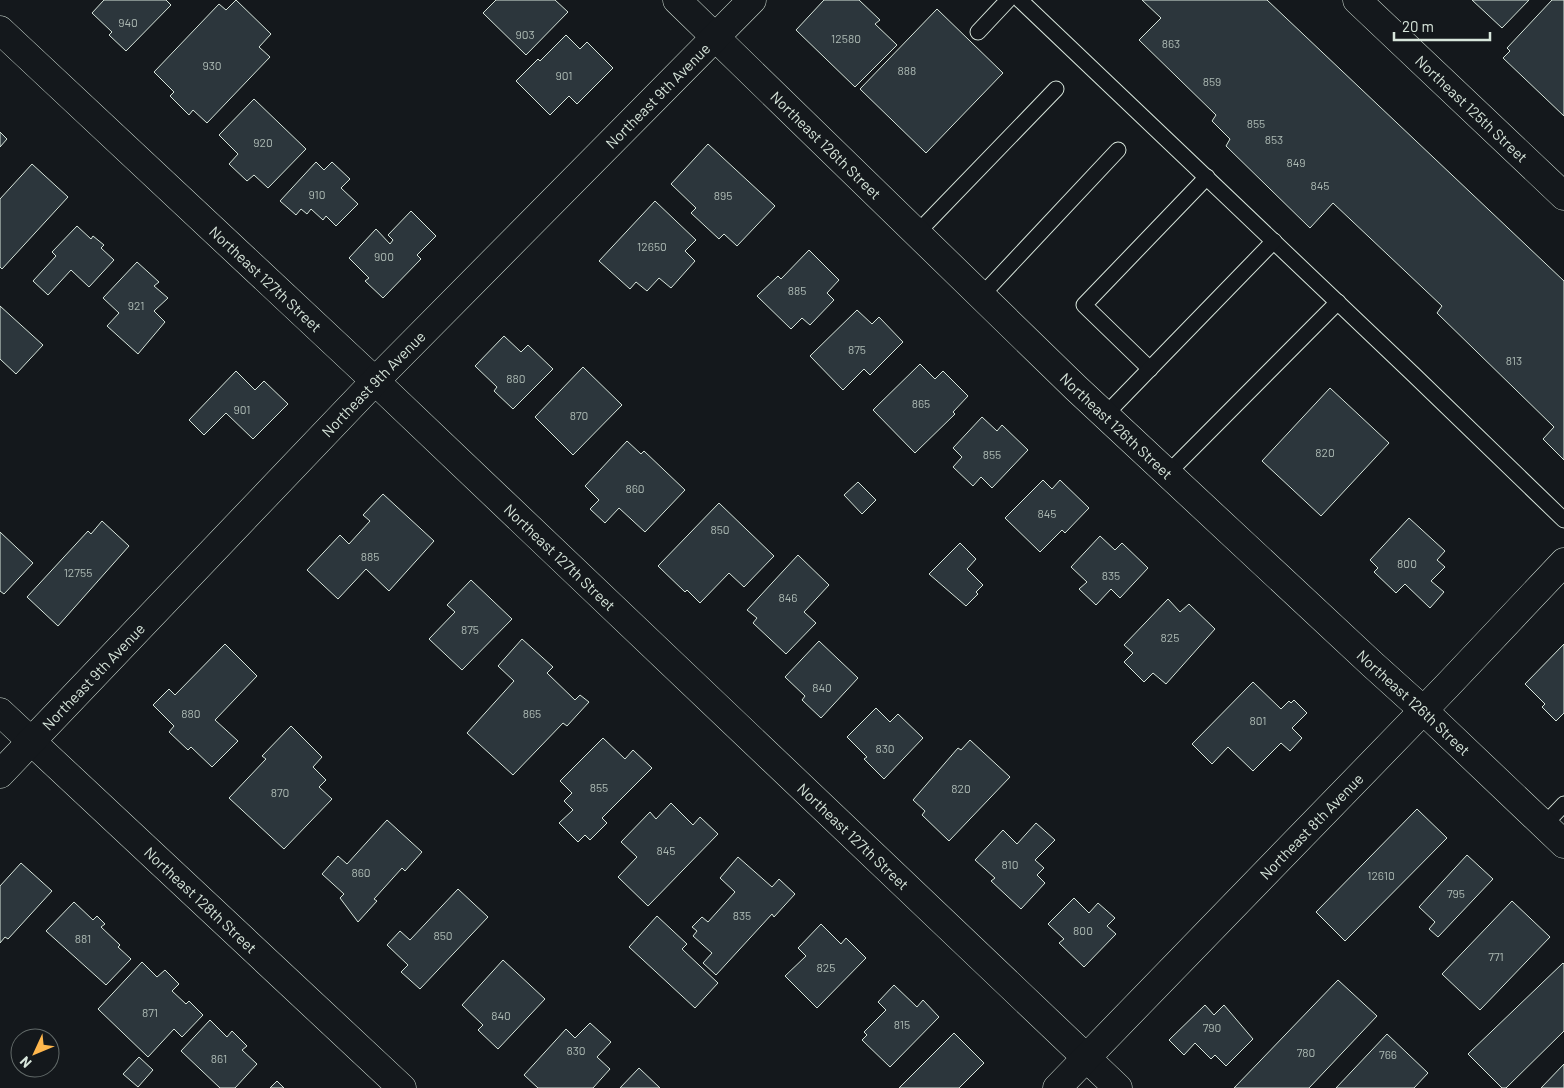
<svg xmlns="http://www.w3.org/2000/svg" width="1564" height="1088" font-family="Barlow,sans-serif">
<rect width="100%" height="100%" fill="#14181c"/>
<!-- building -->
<g fill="#2c363c" stroke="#d8e6dc">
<path d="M104 0H166L171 5 126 51 109 35 112 32 92 13Z"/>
<path d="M236 0 271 34 259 47 270 57 207 123 193 110 189 115 170 96 174 92 154 72 219 4 226 10Z"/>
<path d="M496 0H555L568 12 526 55 483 13Z"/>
<path d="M824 0H859L880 20 875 24 897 45 855 87 796 30Z"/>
<path d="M1142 0H1267L1564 281V460L1543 439 1554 427 1437 313 1442 306 1333 203 1310 228 1226 146 1230 139 1212 121 1216 115 1139 40 1161 18Z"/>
<path d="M1472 0H1529L1502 28Z"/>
<path d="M1552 0H1564V116L1503 58 1510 51 1507 48Z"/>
<path d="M937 9 1003 73 926 153 860 89Z"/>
<path d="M566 35 580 49 587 42 613 68 577 104 569 96 550 115 516 81 538 59 540 61Z"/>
<path d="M254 99 306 149 268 188 254 175 247 181 229 164 238 154 219 135Z"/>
<path d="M0 132 7 139 0 147Z"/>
<path d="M708 144 775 206 737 246 724 234 719 239 691 213 696 208 671 184Z"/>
<path d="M316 162 324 170 332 162 350 179 341 188 358 204 336 226 326 216 323 220 311 209 307 214 301 209 296 215 280 201Z"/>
<path d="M32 164 68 197 2 269 0 267V199Z"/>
<path d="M655 201 696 240 685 251 695 261 671 288 659 278 647 291 636 282 630 289 599 261Z"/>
<path d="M411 211 436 236 417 255 421 259 383 298 365 281 369 278 349 258 376 229 390 244 393 240 388 235Z"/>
<path d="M77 226 91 239 93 236 104 245 101 248 114 260 89 287 71 270 48 295 33 281 56 256 52 252Z"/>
<path d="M809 250 839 280 827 293 834 300 810 325 802 318 791 329 757 296 778 276 781 279Z"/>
<path d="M137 262 159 282 154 286 168 298 154 311 165 322 138 354 107 326 119 313 103 298Z"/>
<path d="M0 306 43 345 16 374 0 359Z"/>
<path d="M857 310 872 324 879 317 903 342 870 375 864 369 843 390 810 356Z"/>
<path d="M504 336 521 352 528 345 553 369 513 409 494 391 497 387 475 366Z"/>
<path d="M920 364 935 379 943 371 968 396 953 412 955 414 915 453 873 410Z"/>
<path d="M583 367 622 405 573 455 535 417Z"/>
<path d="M236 371 255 390 264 381 288 404 253 439 226 413 204 435 189 420Z"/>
<path d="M1330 388 1389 443 1321 516 1262 461Z"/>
<path d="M982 417 997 431 1002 425 1028 450 992 488 981 477 973 486 953 467 962 457 953 448Z"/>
<path d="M627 441 641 454 644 451 685 490 645 532 619 508 605 523 590 509 599 500 585 486Z"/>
<path d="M1043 480 1052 489 1060 480 1089 508 1065 533 1062 530 1040 552 1005 518Z"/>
<path d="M858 482 876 500 862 514 844 495Z"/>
<path d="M383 494 434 541 389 591 366 569 338 599 307 570 340 535 349 544 370 521 363 515Z"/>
<path d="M719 503 774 556 744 587 729 573 700 603 687 590 685 592 658 566Z"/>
<path d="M1409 518 1445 551 1437 560 1445 567 1431 581 1444 592 1430 608 1405 584 1396 593 1374 572 1378 568 1370 560Z"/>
<path d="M102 521 129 546 58 626 27 597 88 531 91 534Z"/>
<path d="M0 532 33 563 4 594 0 591Z"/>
<path d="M1100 536 1115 550 1122 543 1148 568 1120 598 1111 589 1096 605 1079 589 1087 582 1071 567Z"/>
<path d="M960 543 976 559 967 569 983 585 976 592 978 594 966 606 929 574Z"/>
<path d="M798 555 829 585 804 612 816 623 786 654 753 623 757 618 747 610Z"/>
<path d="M471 580 512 619 462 670 429 639 455 612 447 605Z"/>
<path d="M1168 599 1180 612 1189 604 1215 629 1166 684 1153 673 1144 682 1124 662 1133 653 1124 645Z"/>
<path d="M522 639 553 667 547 673 575 700 580 695 589 702 567 726 563 723 513 775 467 733 514 681 498 666Z"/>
<path d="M819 641 858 678 821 718 802 700 805 696 785 677Z"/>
<path d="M225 644 257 676 215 720 238 741 212 767 191 747 188 750 169 732 174 726 153 705 169 689 175 695Z"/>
<path d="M1564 644V713L1556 721 1542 707 1545 704 1525 684Z"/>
<path d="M1253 682 1281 709 1289 701 1291 703 1294 700 1307 713 1292 728 1302 738 1290 751 1281 743 1253 771 1228 747 1212 764 1192 744Z"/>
<path d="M876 708 890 722 898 714 923 738 884 779 864 759 867 757 847 737Z"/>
<path d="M291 726 322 757 313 767 326 780 319 787 332 799 284 849 229 798 266 759 262 756Z"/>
<path d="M603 738 625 759 633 750 652 768 602 818 607 823 590 840 585 835 578 842 559 823 573 810 564 801 572 793 560 781Z"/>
<path d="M970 740 1010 777 949 841 922 815 925 811 913 800 958 748 961 750Z"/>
<path d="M671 803 693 825 700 817 718 834 648 906 618 877 637 857 621 842 650 812 656 819Z"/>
<path d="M1417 809 1447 838 1345 941 1316 912Z"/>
<path d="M387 820 422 852 405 871 402 868 374 899 377 901 358 922 340 898 344 894 322 874 338 856 347 864Z"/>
<path d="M1036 823 1055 840 1035 860 1044 868 1037 875 1045 883 1021 909 991 881 995 878 975 860 1003 830 1017 844Z"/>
<path d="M1467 855 1493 879 1438 937 1429 929 1435 922 1419 907Z"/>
<path d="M738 857 772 887 779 879 795 894 774 917 772 914 716 975 703 963 712 953 693 936 697 931 692 927 702 917 708 922 735 892 720 878Z"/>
<path d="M21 863 52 891 8 939 5 937 0 943V886Z"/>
<path d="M458 889 488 917 420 989 401 972 408 965 387 945 400 931 410 940Z"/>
<path d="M1074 898 1089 913 1098 903 1115 918 1107 926 1116 934 1084 967 1059 943 1064 939 1048 924Z"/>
<path d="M1512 901 1550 937 1480 1010 1442 974Z"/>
<path d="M74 902 93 920 97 916 105 924 101 927 120 945 118 947 131 959 106 985 46 931Z"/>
<path d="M657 916 687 944 682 949 718 983 695 1008 629 947Z"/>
<path d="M821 924 841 944 846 938 866 958 817 1008 785 976 806 956 798 948Z"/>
<path d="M503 960 545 999 498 1049 478 1030 483 1025 462 1005Z"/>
<path d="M142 962 157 977 165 970 179 984 172 991 186 1004 189 1001 203 1015 182 1037 174 1029 148 1057 98 1009Z"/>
<path d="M1563 963 1564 964V1031L1506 1088H1502L1468 1054Z"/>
<path d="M1338 980 1377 1016 1309 1088H1234Z"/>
<path d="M894 985 917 1007 923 1000 939 1017 890 1067 862 1040 867 1035 864 1032 886 1010 878 1002Z"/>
<path d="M1205 1005 1214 1015 1224 1005 1253 1039 1226 1066 1215 1055 1211 1059 1195 1043 1184 1055 1169 1040Z"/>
<path d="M210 1020 227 1037 232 1031 247 1046 242 1050 257 1064 235 1088H220L181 1051Z"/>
<path d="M590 1023 611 1042 597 1057 610 1069 593 1088H538L524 1075 566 1029 575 1038Z"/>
<path d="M954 1033 984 1063 959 1088H899Z"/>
<path d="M1387 1034 1428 1073 1414 1088H1336Z"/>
<path d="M139 1057 153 1070 138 1087 123 1074Z"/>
<path d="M1564 1064V1088H1541Z"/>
<path d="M639 1068 660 1088H620Z"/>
<path d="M277 1081 284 1088H270Z"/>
</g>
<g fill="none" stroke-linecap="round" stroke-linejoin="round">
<!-- service casing -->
<g stroke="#d8e6dc" stroke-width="17">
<g id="service">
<path d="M1020 0 1414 375 1564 520"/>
<path d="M978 32 1008 0"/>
<path d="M917 233 1056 89"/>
<path d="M981 296 1118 150"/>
<path d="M1150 369 1084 305 1207 177"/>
<path d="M1105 415 1274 241"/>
<path d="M1167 474 1338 302"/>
<path d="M1544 825 1564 804"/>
</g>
</g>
<!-- minor casing -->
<g stroke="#d8e6dc" stroke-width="29">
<g id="minor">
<path id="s1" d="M677 0 1076 388 1372 664 1423 710 1564 844"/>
<path id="s2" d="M0 30 375 381 1118 1088"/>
<path id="s3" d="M0 712 402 1088"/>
<path id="s4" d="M0 774 375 381 752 0"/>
<path id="s5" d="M1057 1088 1447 686 1564 562"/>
</g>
</g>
<!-- primary casing -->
<g stroke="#d8e6dc" stroke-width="29">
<g id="primary">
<path id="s6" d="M1357 0 1564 196"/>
</g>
</g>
<!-- service -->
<use href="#service" stroke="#14181c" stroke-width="15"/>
<!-- minor -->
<use href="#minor" stroke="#14181c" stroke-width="28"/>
<!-- primary -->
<use href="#primary" stroke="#14181c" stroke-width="28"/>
</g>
<g text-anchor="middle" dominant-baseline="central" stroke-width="4" stroke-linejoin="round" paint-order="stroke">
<!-- number labels -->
<g font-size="12" fill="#adbab4">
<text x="128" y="22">940</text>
<text x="525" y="34">903</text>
<text x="846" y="38">12580</text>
<text x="1171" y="43">863</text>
<text x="212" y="65">930</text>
<text x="907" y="70">888</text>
<text x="564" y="75">901</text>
<text x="1212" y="81">859</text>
<text x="1256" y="123">855</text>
<text x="1274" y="139">853</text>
<text x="263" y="142">920</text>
<text x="1296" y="162">849</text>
<text x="1320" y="185">845</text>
<text x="317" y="194">910</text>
<text x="723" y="195">895</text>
<text x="652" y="246">12650</text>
<text x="384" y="256">900</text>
<text x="797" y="290">885</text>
<text x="136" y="305">921</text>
<text x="857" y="349">875</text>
<text x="1514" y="360">813</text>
<text x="516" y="378">880</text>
<text x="921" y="403">865</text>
<text x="242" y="409">901</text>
<text x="579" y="415">870</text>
<text x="1325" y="452">820</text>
<text x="992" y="454">855</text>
<text x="635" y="488">860</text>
<text x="1047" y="513">845</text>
<text x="720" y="529">850</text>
<text x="370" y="556">885</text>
<text x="1407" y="563">800</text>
<text x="78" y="572">12755</text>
<text x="1111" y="575">835</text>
<text x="788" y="597">846</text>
<text x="470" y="629">875</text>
<text x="1170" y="637">825</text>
<text x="822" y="687">840</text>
<text x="191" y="713">880</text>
<text x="532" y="713">865</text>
<text x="1258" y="720">801</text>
<text x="885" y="748">830</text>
<text x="599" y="787">855</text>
<text x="961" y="788">820</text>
<text x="280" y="792">870</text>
<text x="666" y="850">845</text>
<text x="1010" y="864">810</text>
<text x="361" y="872">860</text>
<text x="1381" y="875">12610</text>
<text x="1456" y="893">795</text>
<text x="742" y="915">835</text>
<text x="1083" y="930">800</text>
<text x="443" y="935">850</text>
<text x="83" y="938">881</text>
<text x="1496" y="956">771</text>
<text x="826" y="967">825</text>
<text x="150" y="1012">871</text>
<text x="501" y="1015">840</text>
<text x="902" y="1024">815</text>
<text x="1212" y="1027">790</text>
<text x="576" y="1050">830</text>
<text x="1306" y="1052">780</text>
<text x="1388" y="1054">766</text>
<text x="219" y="1058">861</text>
</g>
<!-- street labels -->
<g font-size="15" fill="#d8e6dc" stroke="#14181c">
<text stroke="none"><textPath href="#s4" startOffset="945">Northeast 9th Avenue</textPath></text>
<text stroke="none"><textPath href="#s6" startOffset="158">Northeast 125th Street</textPath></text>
<text stroke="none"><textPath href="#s1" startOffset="208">Northeast 126th Street</textPath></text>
<text stroke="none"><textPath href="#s2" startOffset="364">Northeast 127th Street</textPath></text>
<text stroke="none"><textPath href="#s4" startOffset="540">Northeast 9th Avenue</textPath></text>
<text stroke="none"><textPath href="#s1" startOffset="612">Northeast 126th Street</textPath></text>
<text stroke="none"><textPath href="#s2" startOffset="769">Northeast 127th Street</textPath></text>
<text stroke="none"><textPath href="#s4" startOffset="135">Northeast 9th Avenue</textPath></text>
<text stroke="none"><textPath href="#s1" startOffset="1018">Northeast 126th Street</textPath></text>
<text stroke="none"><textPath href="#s5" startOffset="365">Northeast 8th Avenue</textPath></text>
<text stroke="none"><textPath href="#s2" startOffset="1174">Northeast 127th Street</textPath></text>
<text stroke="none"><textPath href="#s3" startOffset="275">Northeast 128th Street</textPath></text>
</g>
</g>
<!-- north arrow -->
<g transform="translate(35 1053) rotate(226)"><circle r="24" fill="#14181c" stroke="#626a69"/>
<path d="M0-4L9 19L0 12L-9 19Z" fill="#ffb74d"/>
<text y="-8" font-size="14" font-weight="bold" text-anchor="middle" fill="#d8e6dc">N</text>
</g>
<!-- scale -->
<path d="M1394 32v8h96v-8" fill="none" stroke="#d8e6dc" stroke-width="2.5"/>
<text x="1402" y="32" font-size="15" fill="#d8e6dc" stroke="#14181c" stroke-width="4" paint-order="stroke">20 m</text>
</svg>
